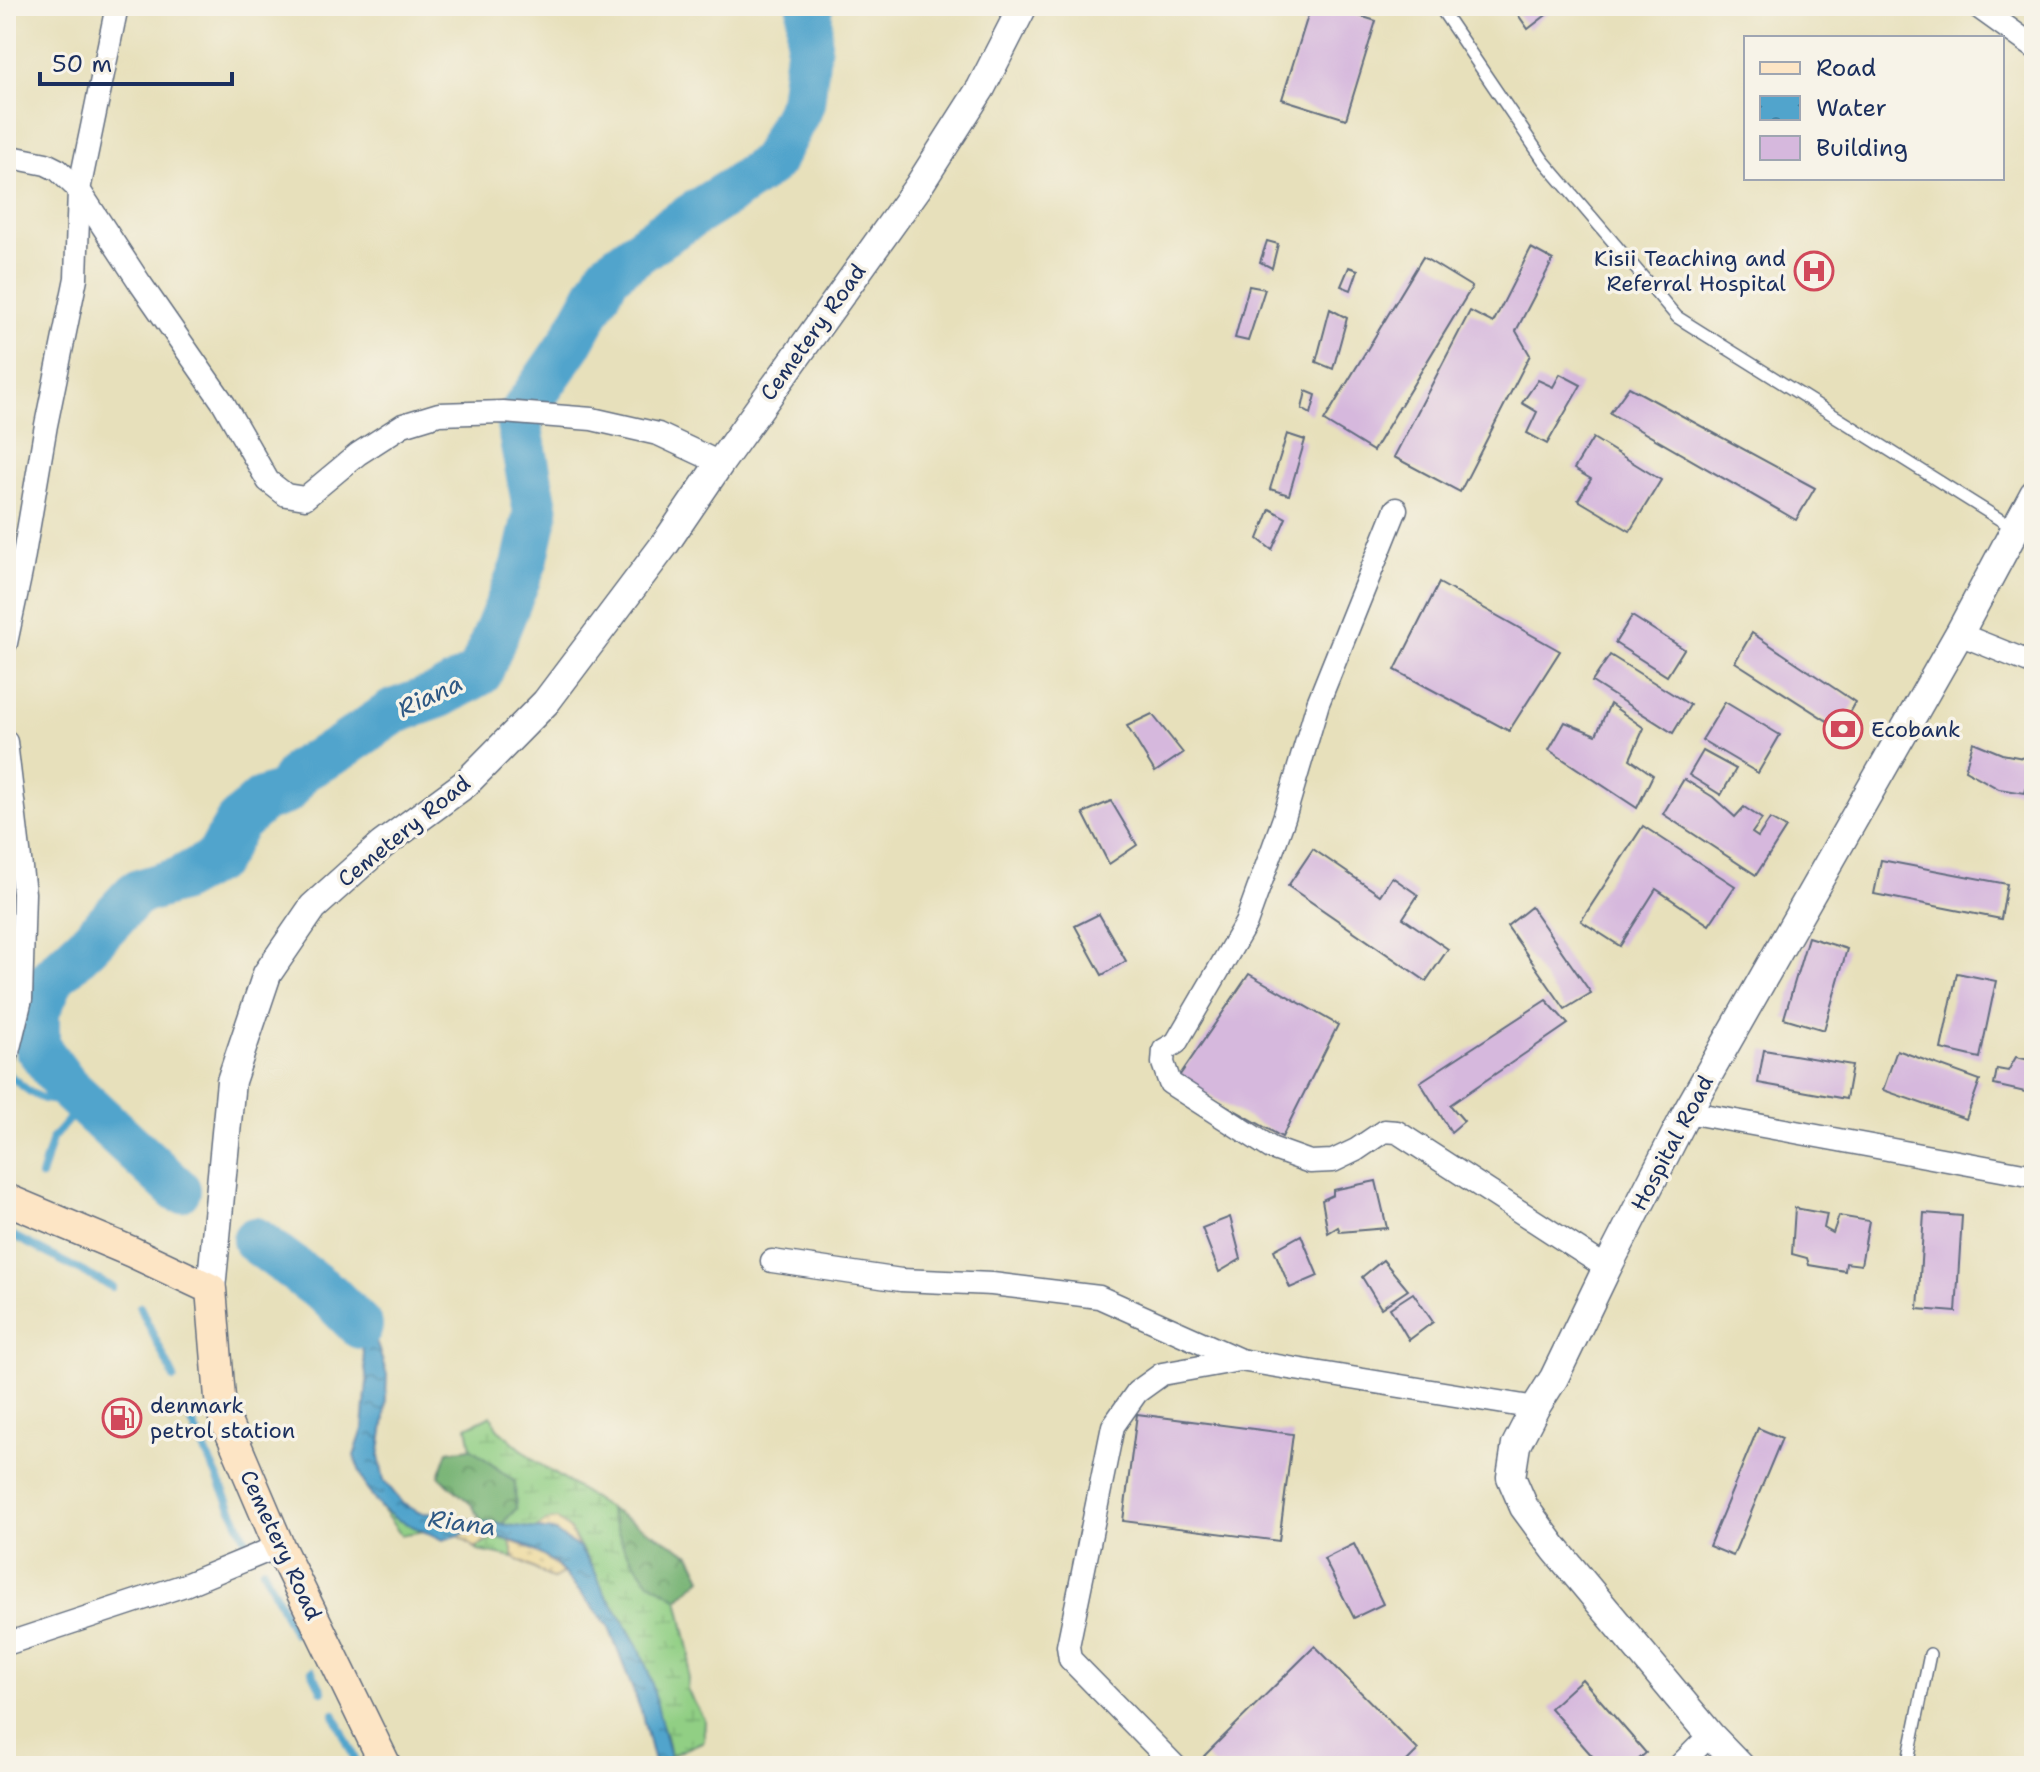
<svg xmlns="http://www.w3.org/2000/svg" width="2040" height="1772" font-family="'Shantell Sans',sans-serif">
<defs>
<pattern id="forest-crowns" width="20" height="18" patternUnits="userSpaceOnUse" patternTransform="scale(2)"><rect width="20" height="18" fill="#74b272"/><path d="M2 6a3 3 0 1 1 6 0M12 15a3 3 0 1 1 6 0" fill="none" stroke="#5e9161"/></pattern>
<pattern id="wetland-marsh" width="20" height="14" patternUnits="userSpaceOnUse" patternTransform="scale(2)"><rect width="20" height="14" fill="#91cf84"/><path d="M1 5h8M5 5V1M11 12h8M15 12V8" fill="none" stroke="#7cb274"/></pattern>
<pattern id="sand-dots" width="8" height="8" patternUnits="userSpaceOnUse" patternTransform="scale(2)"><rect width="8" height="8" fill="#eeda9e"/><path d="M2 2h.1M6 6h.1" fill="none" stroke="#ccbb8a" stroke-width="1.8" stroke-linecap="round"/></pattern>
<pattern id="water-ripples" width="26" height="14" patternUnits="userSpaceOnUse" patternTransform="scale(2)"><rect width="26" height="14" fill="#51a4cc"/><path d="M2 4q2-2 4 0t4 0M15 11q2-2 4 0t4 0" fill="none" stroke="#4286a9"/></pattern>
</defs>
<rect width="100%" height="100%" fill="#f7f3e8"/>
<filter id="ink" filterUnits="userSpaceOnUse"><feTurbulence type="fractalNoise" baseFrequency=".0125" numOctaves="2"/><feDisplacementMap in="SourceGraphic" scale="16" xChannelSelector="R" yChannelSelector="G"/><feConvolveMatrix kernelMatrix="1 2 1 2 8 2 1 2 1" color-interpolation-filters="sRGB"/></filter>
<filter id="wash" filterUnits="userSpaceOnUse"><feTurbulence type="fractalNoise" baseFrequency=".006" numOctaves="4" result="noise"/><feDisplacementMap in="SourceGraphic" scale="32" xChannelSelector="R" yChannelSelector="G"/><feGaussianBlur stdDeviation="1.8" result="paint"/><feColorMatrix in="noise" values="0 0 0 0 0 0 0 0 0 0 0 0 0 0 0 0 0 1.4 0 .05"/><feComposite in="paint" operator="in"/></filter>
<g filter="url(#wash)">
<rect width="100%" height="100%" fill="#e7e0bb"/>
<!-- forest -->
<g fill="url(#forest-crowns)" stroke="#487068" stroke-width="2">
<path d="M471 1448 515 1482 516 1509 502 1524 482 1522 472 1505 439 1476 448 1451Z"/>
<path d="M608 1508 690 1554 702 1578 678 1599 648 1581 624 1548Z"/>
</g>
<!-- wetland -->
<g fill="url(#wetland-marsh)" stroke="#567f71" stroke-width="2">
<path d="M491 1415 497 1428 535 1461 608 1508 624 1548 648 1581 678 1599 690 1654 687 1690 705 1721 704 1741 670 1756 666 1736 621 1617 605 1594 595 1572 570 1530 547 1521 536 1529 502 1524 516 1509 515 1482 471 1448 467 1427Z"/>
<path d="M380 1507 396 1519 424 1531 401 1535Z"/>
<path d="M496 1537 510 1541 514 1558 479 1551 475 1548Z"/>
</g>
<!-- sand -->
<g fill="url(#sand-dots)" stroke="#84847e" stroke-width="2">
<path d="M557 1519 570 1530 579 1548 553 1531 536 1529 547 1521Z"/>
<path d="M469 1532 496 1537 475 1548 457 1534Z"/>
<path d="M510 1541C529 1547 550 1557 563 1573L553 1579 514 1558Z"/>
</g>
<!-- water -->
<path fill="url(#water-ripples)" stroke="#366a95" stroke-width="2" d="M325 1274 352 1301 373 1332 387 1375 385 1418 379 1457 384 1480 403 1504 420 1513 443 1514 483 1522 553 1531 579 1548 595 1572 605 1594 621 1617 641 1652 651 1680 672 1766H655L641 1711 608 1625 555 1563 522 1544 500 1537 469 1532 443 1540 396 1519 380 1507 366 1488 354 1456 363 1429 367 1381 362 1347 306 1298Z"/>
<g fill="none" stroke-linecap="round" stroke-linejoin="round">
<!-- stream -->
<g stroke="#51a4cc" stroke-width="8">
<path d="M6 1072C19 1083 41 1106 59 1099 64 1097 67 1093 71 1091"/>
<path d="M41 1176 52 1139 83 1103"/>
<path d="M6 1232 112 1287"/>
<path d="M140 1307 174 1378"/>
<path d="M190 1418 247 1542"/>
<path d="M263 1569 294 1633"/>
<path d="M312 1671 322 1691"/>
<path d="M334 1714 358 1766"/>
</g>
<!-- river -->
<g stroke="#51a4cc" stroke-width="46">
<path d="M178 1190 66 1086 37 1047V1012L53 977 91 941 136 893 179 880 217 859 237 823 262 800 285 792 301 770 339 749 393 712 440 695 480 673 525 561 536 512 518 419 570 344 609 273 661 235 731 191 771 163 802 103 809 42 810 6"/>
<path d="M255 1240 329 1295 360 1326"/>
</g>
</g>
<g id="blocks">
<!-- building -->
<g fill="#d6b8dd">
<path d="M1311 6H1328L1376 21 1346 119 1282 99Z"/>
<path d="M1512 6H1552L1554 9 1528 29Z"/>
<path d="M2026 6H2034V20L2023 10Z"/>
<path d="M1267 241 1278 244 1272 268 1260 262Z"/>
<path d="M1531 248 1553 260 1516 331 1530 355 1460 492 1394 457 1470 311 1493 323Z"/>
<path d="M1423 257 1472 287 1373 451 1324 421Z"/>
<path d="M1349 267 1358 270 1351 290 1341 286Z"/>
<path d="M1249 286 1265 289 1248 341 1235 338Z"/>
<path d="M1330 309 1347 318 1333 369 1316 362Z"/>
<path d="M1560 374 1581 385 1547 444 1527 433 1537 412 1522 403 1538 380 1553 387Z"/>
<path d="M1629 387 1815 488 1796 520 1610 413Z"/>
<path d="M1306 391 1316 395 1311 414 1302 409Z"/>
<path d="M1287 434 1305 440 1289 495 1270 489Z"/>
<path d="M1593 438 1661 480 1630 531 1578 500 1591 479 1574 469Z"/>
<path d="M1270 509 1286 518 1272 550 1258 539Z"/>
<path d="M1439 583 1560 651 1509 731 1395 670Z"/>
<path d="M1632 616 1684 649 1667 676 1615 643Z"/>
<path d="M1752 633 1855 702 1840 729 1735 662Z"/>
<path d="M1610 655 1690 705 1673 733 1592 682Z"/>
<path d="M1725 702 1780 735 1758 773 1702 740Z"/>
<path d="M1610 704 1644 728 1630 759 1653 775 1637 808 1549 750 1565 722 1596 735Z"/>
<path d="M1152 714 1183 753 1155 772 1127 726Z"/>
<path d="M1973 742 2002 754 2034 760 2025 793 1999 789 1965 770Z"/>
<path d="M1703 751 1736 769 1721 795 1689 775Z"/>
<path d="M1684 779 1713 797 1735 817 1744 807 1762 819 1752 833 1758 837 1770 819 1786 828 1756 875 1663 814Z"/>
<path d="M1111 801 1137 845 1109 864 1083 813Z"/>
<path d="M1643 826 1735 886 1709 925 1656 889 1620 946 1581 921Z"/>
<path d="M1313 849 1380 895 1392 877 1418 895 1403 918 1448 949 1426 981 1288 886Z"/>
<path d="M1881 860 2007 884 2001 919 1874 894Z"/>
<path d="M1531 907 1591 993 1565 1009 1507 926Z"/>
<path d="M1099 914 1126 961 1102 975 1075 926Z"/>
<path d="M1808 937 1847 949 1824 1030 1784 1018Z"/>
<path d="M1957 973 1996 981 1980 1058 1941 1049Z"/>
<path d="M1249 974 1338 1025 1282 1137 1178 1078Z"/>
<path d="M1546 1000 1568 1024 1450 1105 1464 1121 1451 1132 1420 1082Z"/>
<path d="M1764 1050 1852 1065 1846 1099 1758 1083Z"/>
<path d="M1897 1050 1980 1080 1966 1119 1883 1090Z"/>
<path d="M2016 1057 2034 1061V1094L1994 1085 1997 1069 2008 1071Z"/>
<path d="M1376 1181 1387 1228 1340 1232 1338 1227 1328 1233 1322 1200 1333 1195V1190Z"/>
<path d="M1795 1208 1827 1214 1824 1228 1833 1233 1839 1216 1869 1221 1861 1265 1846 1263 1845 1271 1809 1265 1807 1258 1792 1254Z"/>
<path d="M1924 1213 1962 1216 1956 1312 1918 1309Z"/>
<path d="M1230 1217 1241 1259 1219 1272 1202 1228Z"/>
<path d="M1301 1235 1318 1276 1290 1288 1274 1250Z"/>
<path d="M1383 1260 1408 1290 1381 1308 1362 1277Z"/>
<path d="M1413 1293 1433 1322 1409 1340 1390 1308Z"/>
<path d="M1137 1414 1293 1434 1279 1541 1123 1521Z"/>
<path d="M1758 1428 1782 1438 1733 1556 1709 1546Z"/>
<path d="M1354 1544 1383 1604 1354 1618 1324 1559Z"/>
<path d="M1315 1646 1418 1750 1402 1766H1215L1204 1756Z"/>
<path d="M1582 1679 1646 1753 1631 1766H1601L1550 1708Z"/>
</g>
</g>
</g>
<g filter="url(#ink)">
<use href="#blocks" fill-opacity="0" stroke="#626d7f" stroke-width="2"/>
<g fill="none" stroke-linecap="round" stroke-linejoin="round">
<!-- service casing -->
<g stroke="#626d7f" stroke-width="14">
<g id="service">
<path d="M1439 6 1544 161 1677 317 2015 529"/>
<path d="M1907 1766 1930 1654"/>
</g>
</g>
<!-- minor casing -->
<g stroke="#626d7f" stroke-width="25">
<g id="minor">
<path d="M1977 6 2034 47"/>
<path d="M6 156 46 164 58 170 79 190 140 283 224 404 268 481 286 495 305 498 358 454 403 425 439 414 503 412 592 419 658 434 720 463"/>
<path d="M1396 509 1318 703 1284 818 1246 923 1176 1043 1164 1050 1163 1063 1170 1083 1271 1148 1310 1162 1333 1161 1356 1150 1384 1131 1397 1132 1607 1268"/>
<path d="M1959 634 2034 664"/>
<path d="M6 643 21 572 46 425 76 278 79 190 117 6"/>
<path d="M6 742 24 893 21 999 6 1060"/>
<path d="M1687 1112 2034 1176"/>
<path d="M772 1261 901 1280 992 1284 1099 1297 1240 1360 1535 1408"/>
<path d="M6 1644 185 1585 279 1546"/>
<path d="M1175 1766 1070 1659 1068 1646 1113 1426 1137 1392 1162 1374 1240 1360"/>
<path d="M1679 1766 1710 1735"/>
</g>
</g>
<!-- tertiary casing -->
<g stroke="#626d7f" stroke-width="31">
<g id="tertiary">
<path d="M211 1289 231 1081 267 974 313 907 382 845 465 784 546 702 665 544 720 463 918 187 981 88 1023 6"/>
<path d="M1740 1766 1710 1735 1555 1549 1524 1507 1511 1477 1516 1445 1535 1408 1554 1378 1607 1268 1687 1112 1959 634 2034 494"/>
</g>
</g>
<!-- secondary casing -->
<g stroke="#626d7f" stroke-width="33">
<path id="secondary" d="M6 1199 132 1252 211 1289 221 1410 279 1546 386 1766"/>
</g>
<!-- service -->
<use href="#service" stroke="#fff" stroke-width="11"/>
<!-- minor -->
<use href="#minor" stroke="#fff" stroke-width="22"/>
<!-- tertiary -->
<use href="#tertiary" stroke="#fff" stroke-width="28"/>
<!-- secondary -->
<use href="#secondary" stroke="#fde5c5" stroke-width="30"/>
</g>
</g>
<!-- icons -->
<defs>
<g id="hospital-ring" transform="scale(2)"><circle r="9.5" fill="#f7f3e8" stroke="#d1495b" stroke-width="1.5"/><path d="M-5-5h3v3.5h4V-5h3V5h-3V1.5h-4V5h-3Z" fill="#d1495b"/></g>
<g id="bank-ring" transform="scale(2)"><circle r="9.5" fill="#f7f3e8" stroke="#d1495b" stroke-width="1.5"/><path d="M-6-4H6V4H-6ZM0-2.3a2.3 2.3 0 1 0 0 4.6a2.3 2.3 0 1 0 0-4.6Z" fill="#d1495b"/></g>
<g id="fuel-ring" transform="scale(2)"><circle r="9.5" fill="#f7f3e8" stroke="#d1495b" stroke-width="1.5"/><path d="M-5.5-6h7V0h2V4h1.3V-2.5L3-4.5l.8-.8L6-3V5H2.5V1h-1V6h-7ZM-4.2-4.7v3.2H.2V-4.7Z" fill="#d1495b"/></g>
</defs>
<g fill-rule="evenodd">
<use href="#hospital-ring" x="1814" y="271"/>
<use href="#bank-ring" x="1843" y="729"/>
<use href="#fuel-ring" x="122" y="1418"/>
</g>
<g text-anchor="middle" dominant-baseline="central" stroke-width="7" stroke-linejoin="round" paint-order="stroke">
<!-- poi labels -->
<g font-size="22" fill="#1b2f5e" stroke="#f7f3e8" text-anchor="start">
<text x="1786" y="258" text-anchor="end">Kisii Teaching and<tspan x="1786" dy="25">Referral Hospital</tspan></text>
<text x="1871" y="729">Ecobank</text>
<text x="150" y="1405">denmark<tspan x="150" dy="25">petrol station</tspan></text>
</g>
<!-- street labels -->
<g font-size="22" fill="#1b2f5e" stroke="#f7f3e8">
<text transform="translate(813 332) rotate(-54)">Cemetery Road</text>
<text transform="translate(404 831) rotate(-39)">Cemetery Road</text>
<text transform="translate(1672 1143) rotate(-62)">Hospital Road</text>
<text transform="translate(281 1545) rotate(65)">Cemetery Road</text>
</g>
<!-- water labels -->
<g font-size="24" font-style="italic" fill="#2e5884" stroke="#f7f3e8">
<text transform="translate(430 696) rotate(-25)">Riana</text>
<text transform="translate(462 1523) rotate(8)">Riana</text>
</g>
</g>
<!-- margin -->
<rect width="2040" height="1772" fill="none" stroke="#f7f3e8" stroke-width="32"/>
<!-- legend -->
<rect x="1744" y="36" width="260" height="144" fill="#f7f3e8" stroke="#9fa5b1" stroke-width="2"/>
<rect x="1760" y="62" width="40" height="12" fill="#fde5c5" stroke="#9fa5b1" stroke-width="2"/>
<text x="1816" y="76" font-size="24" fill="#1b2f5e">Road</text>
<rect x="1760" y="96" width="40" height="24" fill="url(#water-ripples)" stroke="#9fa5b1" stroke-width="2"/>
<text x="1816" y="116" font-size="24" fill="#1b2f5e">Water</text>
<rect x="1760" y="136" width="40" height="24" fill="#d6b8dd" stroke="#9fa5b1" stroke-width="2"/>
<text x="1816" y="156" font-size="24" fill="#1b2f5e">Building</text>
<!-- scale -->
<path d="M40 72v12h192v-12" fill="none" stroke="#1b2f5e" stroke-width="4"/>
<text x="52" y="72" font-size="24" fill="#1b2f5e" stroke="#f7f3e8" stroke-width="6" paint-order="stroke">50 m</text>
</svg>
